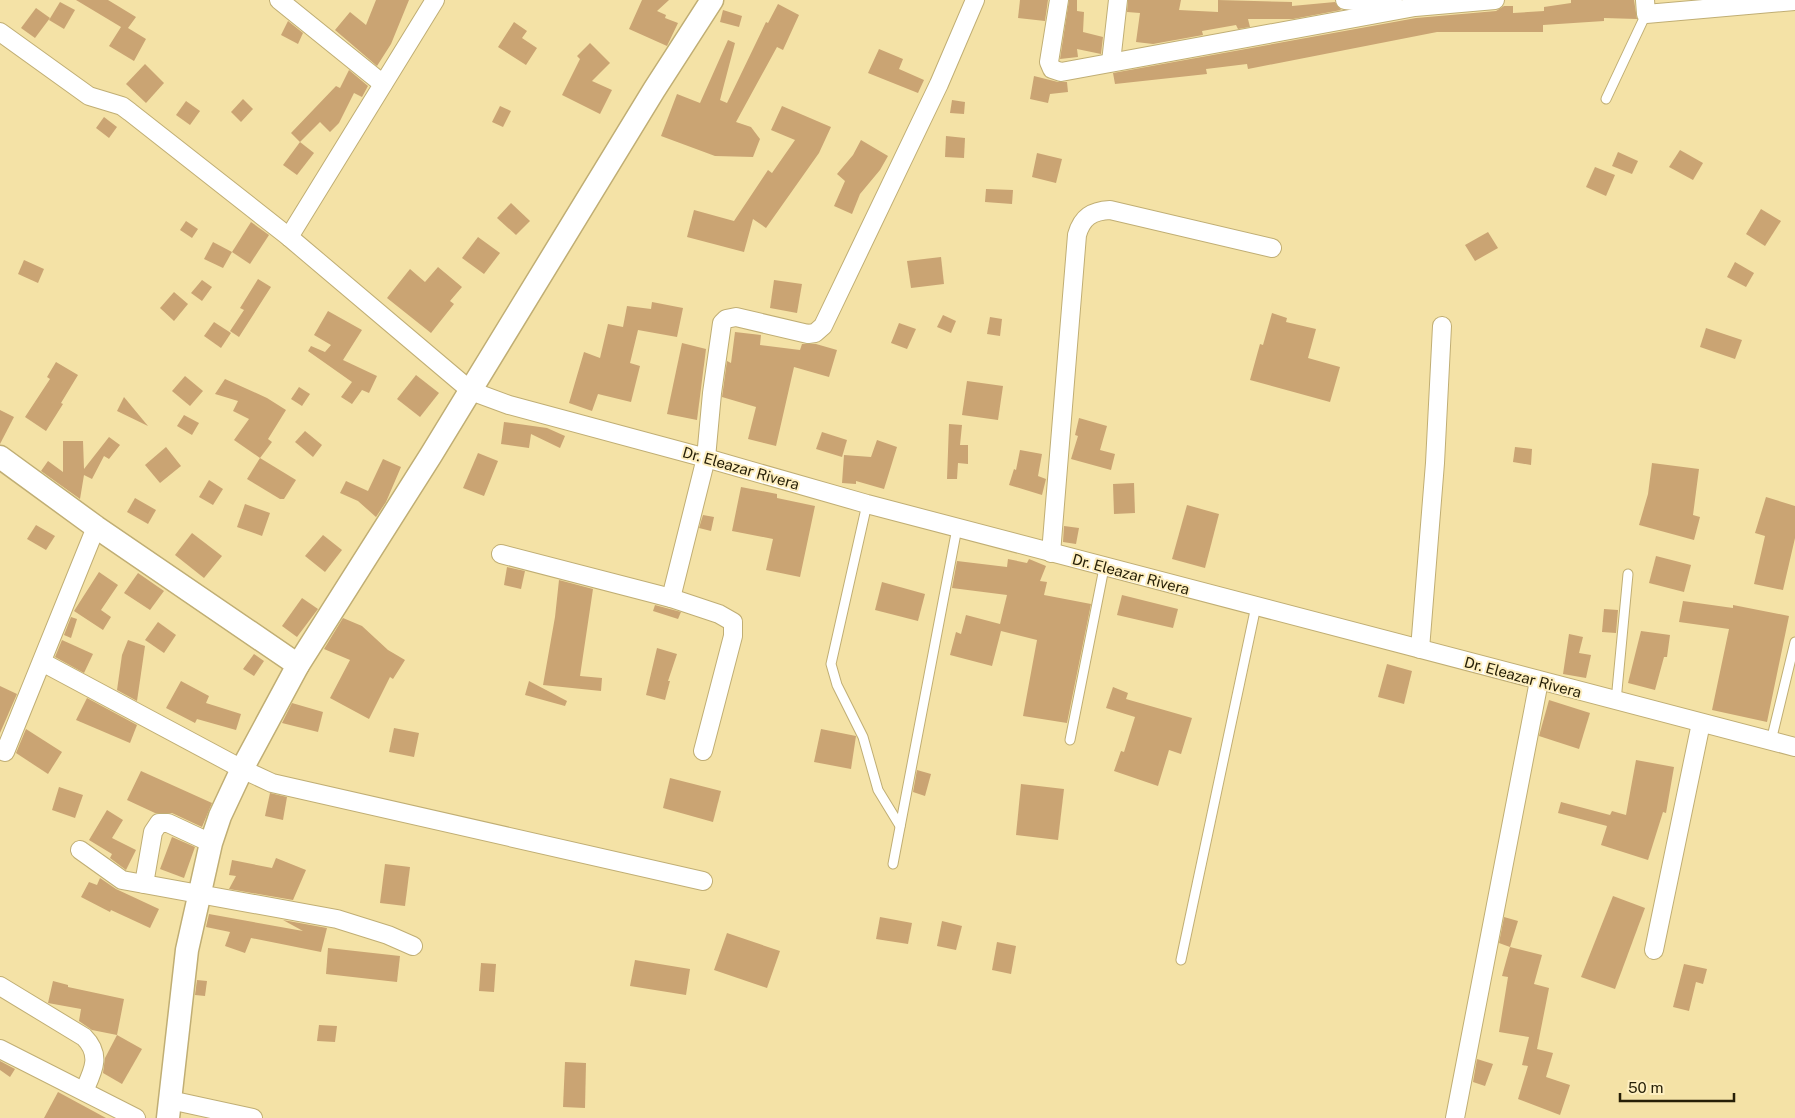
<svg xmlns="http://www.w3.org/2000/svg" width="1795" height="1118" font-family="'Public Sans',sans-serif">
<rect width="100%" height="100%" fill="#f4e2a6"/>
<!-- building -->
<g fill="#caa473">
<path d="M76 0H108L136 17 128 28 146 39 134 61 109 46 121 27Z"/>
<path d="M376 0H409L391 44 377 66 335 30 350 12 366 25Z"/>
<path d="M642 0H669L657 11 666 15 665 18 678 23 667 46 629 29Z"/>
<path d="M1020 0H1048L1045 21 1018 18Z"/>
<path d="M1069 0H1077V11L1084 12 1083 32 1103 37 1101 54 1077 49 1078 57 1060 59Z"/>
<path d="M1128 0H1181L1179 10 1218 12V0L1292 2V6L1335 2 1341 10 1293 19H1248L1250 27 1238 29 1236 25 1202 31 1203 35 1153 44 1136 42 1140 13 1127 12Z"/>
<path d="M1571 0H1634L1637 19 1604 18V21L1543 25V32H1437L1248 69 1247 64 1206 69 1207 74 1115 84 1113 73 1416 18 1496 11 1504 6H1513V13L1544 11V7L1571 3Z"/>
<path d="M60 2 75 10 64 29 49 20Z"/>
<path d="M778 4 799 15 783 50 777 47 736 122 751 127 760 139 753 157 715 156 661 136 677 94 700 103 728 40 735 43 720 100 727 103 766 22 768 23Z"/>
<path d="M36 8 50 18 35 38 21 28Z"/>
<path d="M723 10 742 16 739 27 720 22Z"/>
<path d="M288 21 303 33 298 44 281 35Z"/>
<path d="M514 22 527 31 522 38 537 48 526 65 498 47Z"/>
<path d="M590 43 610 63 592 81 612 90 600 114 562 95 580 59 577 56Z"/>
<path d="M879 49 903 59 899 69 924 80 918 93 868 73Z"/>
<path d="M145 64 164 83 146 103 126 84Z"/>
<path d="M349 70 368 86 362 97 354 93 339 123 330 132 320 122 300 142 291 133 336 86 340 88Z"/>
<path d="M1034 76 1058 82H1067L1068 92 1050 94 1048 103 1030 99Z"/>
<path d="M243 99 253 109 241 122 231 112Z"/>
<path d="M952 100 965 102 964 114 950 113Z"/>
<path d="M186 101 200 111 190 125 176 115Z"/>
<path d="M500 106 511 111 503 127 492 122Z"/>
<path d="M782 106 831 127 819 153 766 228 753 219 744 252 687 237 694 210 734 221 768 170 772 173 795 140 771 130Z"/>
<path d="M104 117 117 127 109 138 96 128Z"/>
<path d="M946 136 965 138 964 158 945 157Z"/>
<path d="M861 140 888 156 880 170 860 194 852 214 834 206 845 181 837 174 853 155Z"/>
<path d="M300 142 314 153 297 175 283 165Z"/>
<path d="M1680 150 1703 163 1693 180 1669 167Z"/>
<path d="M1618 152 1638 161 1632 174 1612 166Z"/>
<path d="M1037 153 1062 159 1056 183 1032 177Z"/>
<path d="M1595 167 1615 175 1606 196 1586 187Z"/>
<path d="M986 189 1013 190 1012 204 985 202Z"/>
<path d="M511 203 530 221 516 235 497 218Z"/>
<path d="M1761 209 1781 221 1765 246 1746 234Z"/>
<path d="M186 221 198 229 192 238 180 230Z"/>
<path d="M251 222 269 235 250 264 232 252Z"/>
<path d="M1488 232 1498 248 1475 261 1465 245Z"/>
<path d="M478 237 500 253 484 274 462 258Z"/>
<path d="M213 242 232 252 223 268 204 259Z"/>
<path d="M941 257 944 284 911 288 907 261Z"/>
<path d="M24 260 44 269 38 283 18 274Z"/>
<path d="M1735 262 1754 273 1746 287 1727 277Z"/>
<path d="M438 267 462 287 450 301 454 304 431 333 387 298 410 269 425 282Z"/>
<path d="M258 279 271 287 239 337 230 331 244 310 240 308Z"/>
<path d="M202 280 212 287 202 301 191 293Z"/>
<path d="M774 280 802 284 797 313 770 308Z"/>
<path d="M174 292 188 304 174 321 160 308Z"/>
<path d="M652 302 683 308 677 337 638 330 630 363 640 366 631 402 598 394 592 411 569 403 584 352 600 358 608 324 623 327 627 306 651 309Z"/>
<path d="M328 311 362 330 343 360 377 376 369 393 362 390 352 404 341 397 352 382 308 351 311 346 325 352 331 345 314 335Z"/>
<path d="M1272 313 1287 318 1286 322 1316 329 1308 358 1340 367 1330 402 1250 380 1260 344 1263 345Z"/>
<path d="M943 315 956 321 951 333 937 327Z"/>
<path d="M990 317 1002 319 1000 336 987 334Z"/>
<path d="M214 322 231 333 221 348 204 336Z"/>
<path d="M899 323 916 329 907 349 891 343Z"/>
<path d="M1706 328 1742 340 1735 359 1700 347Z"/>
<path d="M735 332 761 335 760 345 800 350 802 344H816L837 350 829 377 794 367 776 446 748 439 756 407 722 397 727 361 731 363Z"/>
<path d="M682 343 706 349 697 420 667 414Z"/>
<path d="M56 362 78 375 61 403 63 404 46 431 25 417 50 379 47 377Z"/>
<path d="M416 375 439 393 420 417 397 399Z"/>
<path d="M185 376 203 391 190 406 172 391Z"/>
<path d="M225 379 267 398 286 410 268 439 272 442 260 458 234 440 249 419 233 411 238 401 215 394Z"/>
<path d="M967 381 1003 386 998 420 962 415Z"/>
<path d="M299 387 310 394 302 406 291 399Z"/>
<path d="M124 397 148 426 117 411Z"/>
<path d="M0 410 14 417 0 444Z"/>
<path d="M184 415 199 423 192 435 177 426Z"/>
<path d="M1079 418 1107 426 1100 450 1115 454 1111 470 1071 459 1078 436 1075 435Z"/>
<path d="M504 422 547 428 565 436 560 448 531 434 529 448 501 444Z"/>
<path d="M949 424 962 425 960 445H968V464L958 463 957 479H947Z"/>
<path d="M305 431 322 445 313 457 295 442Z"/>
<path d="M822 432 847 440 842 457 816 449Z"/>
<path d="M109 437 120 445 109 459 104 456 92 479 84 475 80 499 41 471 48 461 63 472V441H83L84 469Z"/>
<path d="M877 440 897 447 884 489 856 481V484L842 483 844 455 871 457Z"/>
<path d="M166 447 181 466 160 483 145 465Z"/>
<path d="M1515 447 1532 449 1531 465 1513 462Z"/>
<path d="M1020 450 1042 454 1038 476 1046 479 1042 495 1009 485 1014 469 1016 470Z"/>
<path d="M478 453 498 461 484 496 463 488Z"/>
<path d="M260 458 296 480 284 499H280L247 479Z"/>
<path d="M383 459 401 467 386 502 376 517 358 501 340 493 346 481 368 491Z"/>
<path d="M1652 463 1699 469 1693 515 1700 517 1694 540 1639 525 1648 494Z"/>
<path d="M209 480 223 489 213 505 199 497Z"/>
<path d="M1134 483 1135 513 1114 514 1113 484Z"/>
<path d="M741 487 777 494V498L815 506 800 577 766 570 773 539 732 531Z"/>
<path d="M1766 497 1795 506V538L1783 590 1754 584 1765 536 1755 533Z"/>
<path d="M135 498 156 510 148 524 127 512Z"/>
<path d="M245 504 270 513 262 536 237 527Z"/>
<path d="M1187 505 1219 514 1205 568 1172 559Z"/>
<path d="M703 515 714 517 711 531 699 528Z"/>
<path d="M36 525 55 536 46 550 27 539Z"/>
<path d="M1064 526 1079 528 1076 544 1063 542Z"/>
<path d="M192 533 222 556 204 578 175 555Z"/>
<path d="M323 535 342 550 325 572 305 556Z"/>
<path d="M1656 556 1691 565 1684 592 1649 583Z"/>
<path d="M1008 559 1027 563 1029 559 1046 566 1040 581 1047 582 1044 595 1091 604 1067 723 1023 716 1037 640 1001 631 992 666 950 655 956 632 961 634 966 615 1000 624 1007 595 952 588 957 561 1007 567Z"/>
<path d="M507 567 525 571 521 589 504 585Z"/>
<path d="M99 572 118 585 101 610 111 617 103 630 74 611Z"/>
<path d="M138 573 164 591 150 610 124 593Z"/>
<path d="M559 580 593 589 580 676 602 678 601 691 543 685 555 617Z"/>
<path d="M882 582 925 594 918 621 875 610Z"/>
<path d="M1122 595 1178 609 1173 628 1117 615Z"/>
<path d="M302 598 318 609 297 637 282 626Z"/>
<path d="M1683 601 1733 608V605L1789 616 1767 722 1712 710 1729 629 1679 622Z"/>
<path d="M655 605 681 612 678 619 653 611Z"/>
<path d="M1604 609 1618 610 1616 633 1602 632Z"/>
<path d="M71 617 77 619 71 638 64 635Z"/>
<path d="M343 618 362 626 388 650 405 660 393 679 390 677 369 719 330 698 350 660 324 649Z"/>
<path d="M158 622 176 635 164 653 145 640Z"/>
<path d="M1641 631 1670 635 1667 657H1664L1655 690 1628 683Z"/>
<path d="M1569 634 1583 637 1579 653 1591 655 1586 678 1563 674Z"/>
<path d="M62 640 93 654 84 673 55 657Z"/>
<path d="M128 640 145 646 137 701 117 690 122 655Z"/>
<path d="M657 648 677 654 668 681H670L665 700 646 695Z"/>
<path d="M254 654 264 661 254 676 243 669Z"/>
<path d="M1387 664 1412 671 1404 704 1378 697Z"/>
<path d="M181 681 209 696 206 703 241 714 236 730 197 719 195 723 166 708Z"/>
<path d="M529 681 567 701 565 706 525 695Z"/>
<path d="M0 686 17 694 0 733Z"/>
<path d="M1113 687 1128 693 1126 699 1192 718 1181 754 1169 750 1158 786 1114 771 1121 751 1124 752 1135 717 1106 708Z"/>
<path d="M87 698 137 725 130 743 76 720Z"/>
<path d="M1549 700 1590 713 1579 749 1539 736Z"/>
<path d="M292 703 323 712 318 732 282 723Z"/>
<path d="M394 728 419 733 414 757 389 752Z"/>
<path d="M26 729 62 752 48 774 16 753Z"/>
<path d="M821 729 856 736 851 769 814 762Z"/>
<path d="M1636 760 1674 767 1666 813 1663 812 1648 860 1601 845 1607 826 1558 813 1561 802 1610 815 1612 811 1626 815Z"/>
<path d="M917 770 931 774 925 796 913 792Z"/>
<path d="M141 771 212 803 202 827 172 813H155L127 800Z"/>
<path d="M670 778 721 791 713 822 663 808Z"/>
<path d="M1021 784 1064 789 1058 840 1016 835Z"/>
<path d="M59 787 83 795 75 818 52 810Z"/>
<path d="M270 793 287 797 283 820 265 816Z"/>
<path d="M107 810 123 820 112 838 136 850 126 870 110 858 112 854 89 840Z"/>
<path d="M172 837 195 847 184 878 160 869Z"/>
<path d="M276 858 306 870 293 900 229 889 236 876 229 875 232 860 272 868Z"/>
<path d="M385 864 410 867 405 906 380 903Z"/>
<path d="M100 878 116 889 159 909 150 928 111 910 110 912 81 897 89 882 97 885Z"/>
<path d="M1613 896 1645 908 1615 989 1581 977Z"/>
<path d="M209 914 303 931 283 920 327 928 321 952 251 938 245 953 225 946 230 932 206 927Z"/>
<path d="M880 917 912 923 908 944 876 939Z"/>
<path d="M1504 917 1518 921 1510 947 1499 943Z"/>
<path d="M942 921 962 926 956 950 937 946Z"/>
<path d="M727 933 780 951 767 988 714 970Z"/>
<path d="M997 942 1016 946 1011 974 992 970Z"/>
<path d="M1510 947 1542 955 1534 984 1549 988 1537 1049 1553 1053 1546 1077 1570 1085 1560 1115 1518 1099 1528 1066 1522 1065 1529 1037 1499 1032 1508 977 1502 976Z"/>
<path d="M328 948 400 956 397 982 326 974Z"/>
<path d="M635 960 690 969 686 995 630 986Z"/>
<path d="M481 963 496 964 494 992 479 991Z"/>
<path d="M1684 964 1707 969 1703 984 1696 982 1689 1011 1673 1007Z"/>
<path d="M197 980 207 981 205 996 195 995Z"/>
<path d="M53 981 68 985V987L124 999 117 1035 92 1030 79 1021 81 1009 48 1003Z"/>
<path d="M319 1025 337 1026 335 1042 317 1041Z"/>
<path d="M117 1035 142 1049 122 1084 103 1073 105 1058Z"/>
<path d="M1477 1059 1493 1064 1485 1086 1473 1082Z"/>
<path d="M0 1061 15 1069 10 1077 0 1070Z"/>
<path d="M565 1062 586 1063 585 1108 563 1107Z"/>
<path d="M58 1092 106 1118H44Z"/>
</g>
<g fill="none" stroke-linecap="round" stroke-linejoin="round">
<!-- service casing -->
<g stroke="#c0ae74" stroke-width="11">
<g id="service">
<path d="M1606 99 1646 14"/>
<path d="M867 504 831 664 837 685 863 737 878 790 900 826"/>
<path d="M1616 701 1628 574"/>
<path d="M1070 740 1104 568"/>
<path d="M1771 741 1795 642"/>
<path d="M893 864 957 528"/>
<path d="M1181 960 1256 606"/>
</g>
</g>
<!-- minor casing -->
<g stroke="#c0ae74" stroke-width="20">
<g id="minor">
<path d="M279 0 383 84"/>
<path d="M1059 0 1049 62 1052 69 1061 72 1415 7 1495 0"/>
<path d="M1345 0 1394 5"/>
<path d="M1645 0 1646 14 1795 1"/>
<path d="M0 32 89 96 122 106 130 112 289 237 471 391 509 405 706 458 867 504 1795 747"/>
<path d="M1111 62 1118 0"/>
<path d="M289 237 435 0"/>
<path d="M1051 553 1077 235C1082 217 1092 211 1110 210L1272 248"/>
<path d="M501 554 671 598 719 614 733 622V636L703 751"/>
<path d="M671 598 706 458 712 393 722 323 726 319 736 317 808 334 815 333 823 326 939 84 975 0"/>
<path d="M1420 649 1435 463 1442 326"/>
<path d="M42 662 242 769 272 783 703 881"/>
<path d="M5 752 96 527"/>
<path d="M80 850 122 880 337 919 388 935 413 946"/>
<path d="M144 884 153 832 159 823H168L211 843"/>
<path d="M1654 950 1701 723"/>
<path d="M0 986 84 1037C102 1055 93 1071 84 1091"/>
<path d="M0 1049 136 1118"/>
<path d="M170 1100 253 1118"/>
<path d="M1455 1118 1539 681"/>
</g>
</g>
<!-- tertiary casing -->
<g stroke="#c0ae74" stroke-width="25">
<g id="tertiary">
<path d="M0 457 96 527 298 665"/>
<path d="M168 1118 187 950 211 843 220 816 242 769 298 665 431 455 654 90 712 0"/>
</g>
</g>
<!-- service -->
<use href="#service" stroke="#fff" stroke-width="9"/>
<!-- minor -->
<use href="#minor" stroke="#fff" stroke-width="18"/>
<!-- tertiary -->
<use href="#tertiary" stroke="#fff" stroke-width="22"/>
</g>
<g text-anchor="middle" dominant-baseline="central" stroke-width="4" stroke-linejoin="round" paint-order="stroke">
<!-- street labels -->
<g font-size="15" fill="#261f07" stroke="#feefc0">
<text transform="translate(741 468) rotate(16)">Dr. Eleazar Rivera</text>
<text transform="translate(1131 574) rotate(15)">Dr. Eleazar Rivera</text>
<text transform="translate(1523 677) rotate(15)">Dr. Eleazar Rivera</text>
</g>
</g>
<!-- scale -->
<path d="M1620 1093v8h114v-8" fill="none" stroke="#261f07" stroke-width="2.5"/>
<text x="1628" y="1093" font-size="15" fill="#261f07" stroke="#feefc0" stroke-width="4" paint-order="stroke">50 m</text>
</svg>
